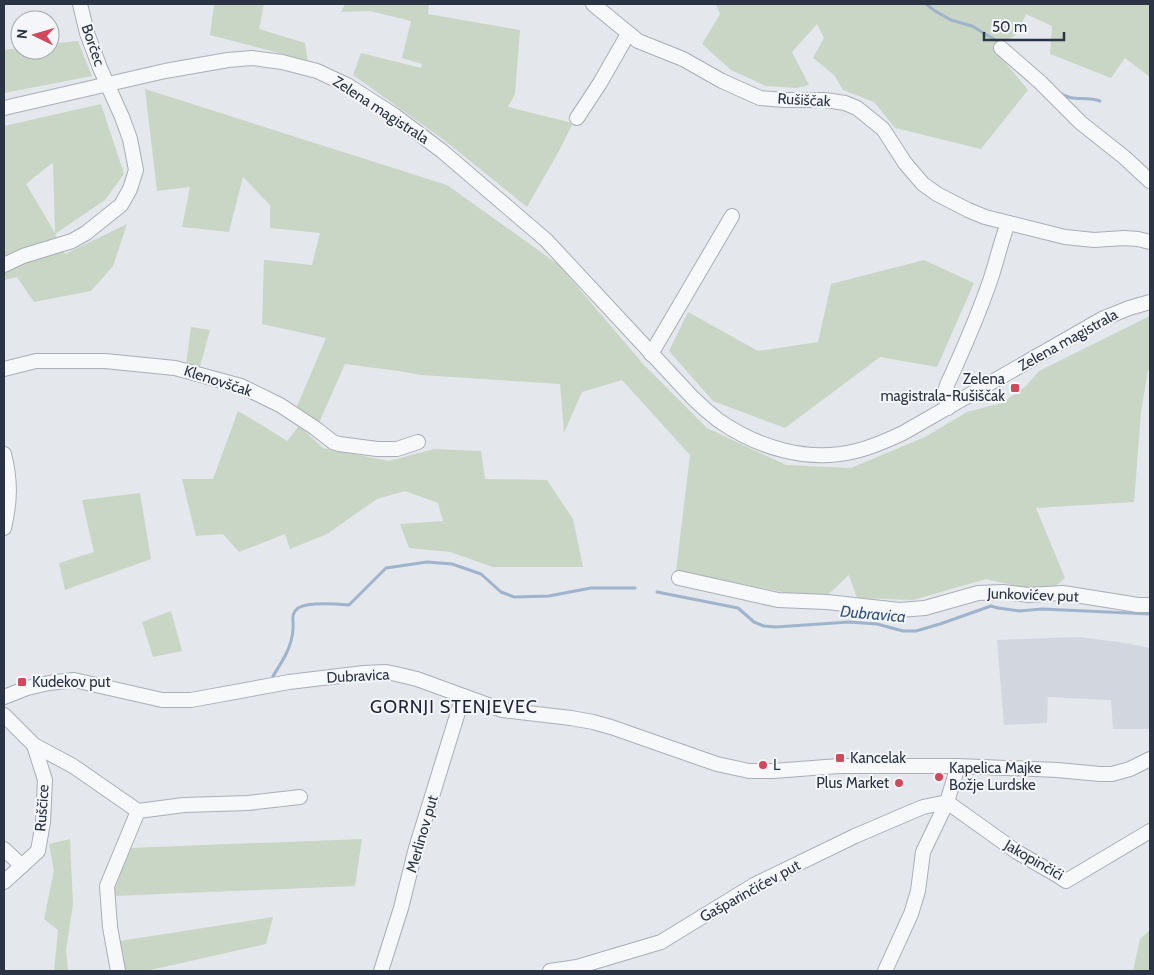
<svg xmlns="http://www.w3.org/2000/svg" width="1154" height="975" font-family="Cabin,sans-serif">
<rect width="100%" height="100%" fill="#e4e7ec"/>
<!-- built -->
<path fill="#d2d6de" d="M1079 637 1118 642 1150 648V729H1113L1111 700 1048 697 1047 723 1004 725 997 640Z"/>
<!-- green -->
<g fill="#c9d6c5" fill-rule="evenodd">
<path d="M214 4H264L259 29 305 43 308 62 291 56 210 35Z"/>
<path d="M345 4H429L428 14 520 30 515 94 508 107 573 123 559 151 527 207 444 140 353 75 361 53 421 68 422 64 402 58 411 21 370 11 341 12Z"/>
<path d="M716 4H1150V77L1125 58 1111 78 1050 54 1052 26 1026 14 1017 34 994 49 1028 90 981 149 895 128 874 102 843 90 834 75 813 58 824 38 817 24 792 52 809 85 796 88 766 86 731 70 702 44 720 14Z"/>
<path d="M78 41 92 76 4 93V50L20 48V50H50V44Z"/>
<path d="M145 89 447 185 559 265 644 365 707 428 786 465 851 468 925 437 967 412 1002 403 1026 386 1039 371 1150 316V370H1148L1141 412 1134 502 1036 508 1065 578 1047 593 986 579 913 600 857 598 849 575 822 600 676 571 690 455 622 380 582 392 564 433 560 384 421 375 399 371 345 364 318 425 295 411 326 338 262 324 264 260 312 265 320 233 270 228V205L243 177 229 232 182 227 190 187 157 191Z"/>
<path d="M101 104 124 174 105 200 55 234 65 254 127 224 113 266 91 291 34 302 17 277 4 280V126ZM52 163H53L55 233 26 184Z"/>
<path d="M924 260 974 283 937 367 880 357 785 428 713 401 669 351 688 312 758 351 818 342 831 284Z"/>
<path d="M191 327 210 330 199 370 186 365Z"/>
<path d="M238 411 265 427 287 441 299 426 323 448 389 461 434 449 481 451 485 479 547 480 573 519 583 567H493L450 552 409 548 400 524 443 521 438 503 405 491 377 499 327 534 290 549 285 534 239 552 223 534 196 536 182 479H213Z"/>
<path d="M140 493 151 559 65 590 59 563 94 552 82 500Z"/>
<path d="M171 611 182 651 153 657 142 622Z"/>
<path d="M70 839 73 904 66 950 68 971H54L58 930 44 919 54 871 49 844Z"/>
<path d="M362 839 355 886 112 896 130 848Z"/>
<path d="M273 917 266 944 146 971H119L113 942Z"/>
<path d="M1150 930V971H1133L1140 939Z"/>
</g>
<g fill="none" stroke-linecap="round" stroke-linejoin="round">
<!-- stream -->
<g stroke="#9fb4cc" stroke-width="3">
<path d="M926 4 935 11 951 20 972 26 1002 44"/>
<path d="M1060 93C1072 102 1086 96 1100 101"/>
<path d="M657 592 738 608 754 622 764 626 776 627 849 622 877 624 903 631H916L940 624 991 606 998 608 1019 611 1042 609 1150 614"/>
<path d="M273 676C282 662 292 647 293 629 294 621 290 614 298 608 308 602 337 604 349 605L386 568 427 562 452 564 481 574 501 592 514 597 549 596 591 588H635"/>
</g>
<!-- minor casing -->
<g stroke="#a9aeb7" stroke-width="16">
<g id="minor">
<path d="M593 4 638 41 683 59 722 81 760 98 785 100H825L845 103 857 108 883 129 905 163 923 184 937 194 968 210 985 217 1065 237 1094 240 1124 238 1138 239 1150 242"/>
<path d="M1001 48 1040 82 1081 123 1124 157 1150 181"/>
<path d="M4 108 165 71 228 60 252 58 282 62 317 71 347 85 394 115 442 151 546 240 692 397C700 405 709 413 718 420 758 448 808 463 856 451 873 447 888 440 903 433L1102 319 1129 308 1150 302"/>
<path d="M577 118 600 83 628 34"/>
<path d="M4 265 23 256 72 241 86 233 121 205 130 189 136 170 130 139 122 117 100 68 87 33 80 4"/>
<path d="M651 354 732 216"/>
<path d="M4 369 36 361H105L175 368 241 386 280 405 315 428 333 442 339 444 377 449H397L418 442"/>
<path d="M948 408 945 392 947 385C963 350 979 314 991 278 997 260 1001 241 1008 223"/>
<path d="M4 454C11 481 10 502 4 528"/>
<path d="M679 578 778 600 827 602 899 610 925 608 978 593 1003 592 1029 595 1063 593 1138 605H1150"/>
<path d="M4 697 27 688 49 683 74 680 162 700H191L289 682 364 673 386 672 396 674 417 679 502 710 571 718 593 722 611 727 717 764 749 771H773L839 766H958L1057 770 1100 774H1112L1130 769 1150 759"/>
<path d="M4 715 34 745 73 766 138 811 107 886 110 927 118 971"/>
<path d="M138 811 184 805 248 803 300 797"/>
<path d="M4 849 22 866"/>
<path d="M4 882 38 851 43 822 45 780 34 745"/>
<path d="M381 971 401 908 416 848 463 696"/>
<path d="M550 971 577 967 661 942 754 885 855 836 904 815 923 807 947 802 1017 852 1057 875 1066 881 1150 831"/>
<path d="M885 971 911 914 918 891 923 852 947 802 958 766"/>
</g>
</g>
<!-- minor -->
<use href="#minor" stroke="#f7f8fa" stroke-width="14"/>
</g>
<!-- markers -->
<g fill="#d1495b" stroke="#f4f6f9" stroke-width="2">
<rect x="1010" y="383" width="10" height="10" rx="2.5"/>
<rect x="17" y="677" width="10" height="10" rx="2.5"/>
<rect x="835" y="753" width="10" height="10" rx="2.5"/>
<circle cx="763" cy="765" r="5"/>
<circle cx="939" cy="777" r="5"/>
<circle cx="899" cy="783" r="5"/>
</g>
<g text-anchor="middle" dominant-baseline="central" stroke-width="4" stroke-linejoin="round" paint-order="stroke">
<!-- street labels -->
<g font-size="15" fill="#2b3445" stroke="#f4f6f9">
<text transform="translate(93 45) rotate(71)">Borčec</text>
<text transform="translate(804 100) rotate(3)">Rušiščak</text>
<text transform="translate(381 110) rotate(33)">Zelena magistrala</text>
<text transform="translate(1068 340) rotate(-29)">Zelena magistrala</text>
<text transform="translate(218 381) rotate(18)">Klenovščak</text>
<text transform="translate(1033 595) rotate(2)">Junkovićev put</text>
<text transform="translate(358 676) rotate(-3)">Dubravica</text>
<text transform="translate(42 808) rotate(-86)">Ruščice</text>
<text transform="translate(422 834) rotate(-74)">Merlinov put</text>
<text transform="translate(1034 860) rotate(30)">Jakopinčići</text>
<text transform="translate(750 891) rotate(-29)">Gašparinčićev put</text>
</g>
<!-- poi labels -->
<g font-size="15" fill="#2b3445" stroke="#f4f6f9" text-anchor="start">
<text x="1005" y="379" text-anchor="end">Zelena<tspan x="1005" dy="17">magistrala-Rušiščak</tspan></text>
<text x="32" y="682">Kudekov put</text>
<text x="850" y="758">Kancelak</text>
<text x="773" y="765">L</text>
<text x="949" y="768">Kapelica Majke<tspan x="949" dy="17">Božje Lurdske</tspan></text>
<text x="889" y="783" text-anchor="end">Plus Market</text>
</g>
<!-- water labels -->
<g font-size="16" font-style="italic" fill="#34527a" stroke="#f4f6f9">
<text transform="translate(873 614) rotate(5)">Dubravica</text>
</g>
<!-- quarter labels -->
<g font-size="18" letter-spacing="1" fill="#1d2536" stroke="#f4f6f9">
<text x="454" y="707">GORNJI STENJEVEC</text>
</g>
</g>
<!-- border -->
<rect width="1154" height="975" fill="none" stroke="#2b3445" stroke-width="10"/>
<!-- north arrow -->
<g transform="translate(35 35) rotate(275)"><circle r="24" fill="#f4f6f9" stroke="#a4a8b1"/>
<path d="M0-4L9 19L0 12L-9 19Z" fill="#d1495b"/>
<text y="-8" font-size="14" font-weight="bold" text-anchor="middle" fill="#2b3445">N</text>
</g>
<!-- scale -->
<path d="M984 32v8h80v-8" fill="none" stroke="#2b3445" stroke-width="2.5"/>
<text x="992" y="32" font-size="15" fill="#2b3445" stroke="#f4f6f9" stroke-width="4" paint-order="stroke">50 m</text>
</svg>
